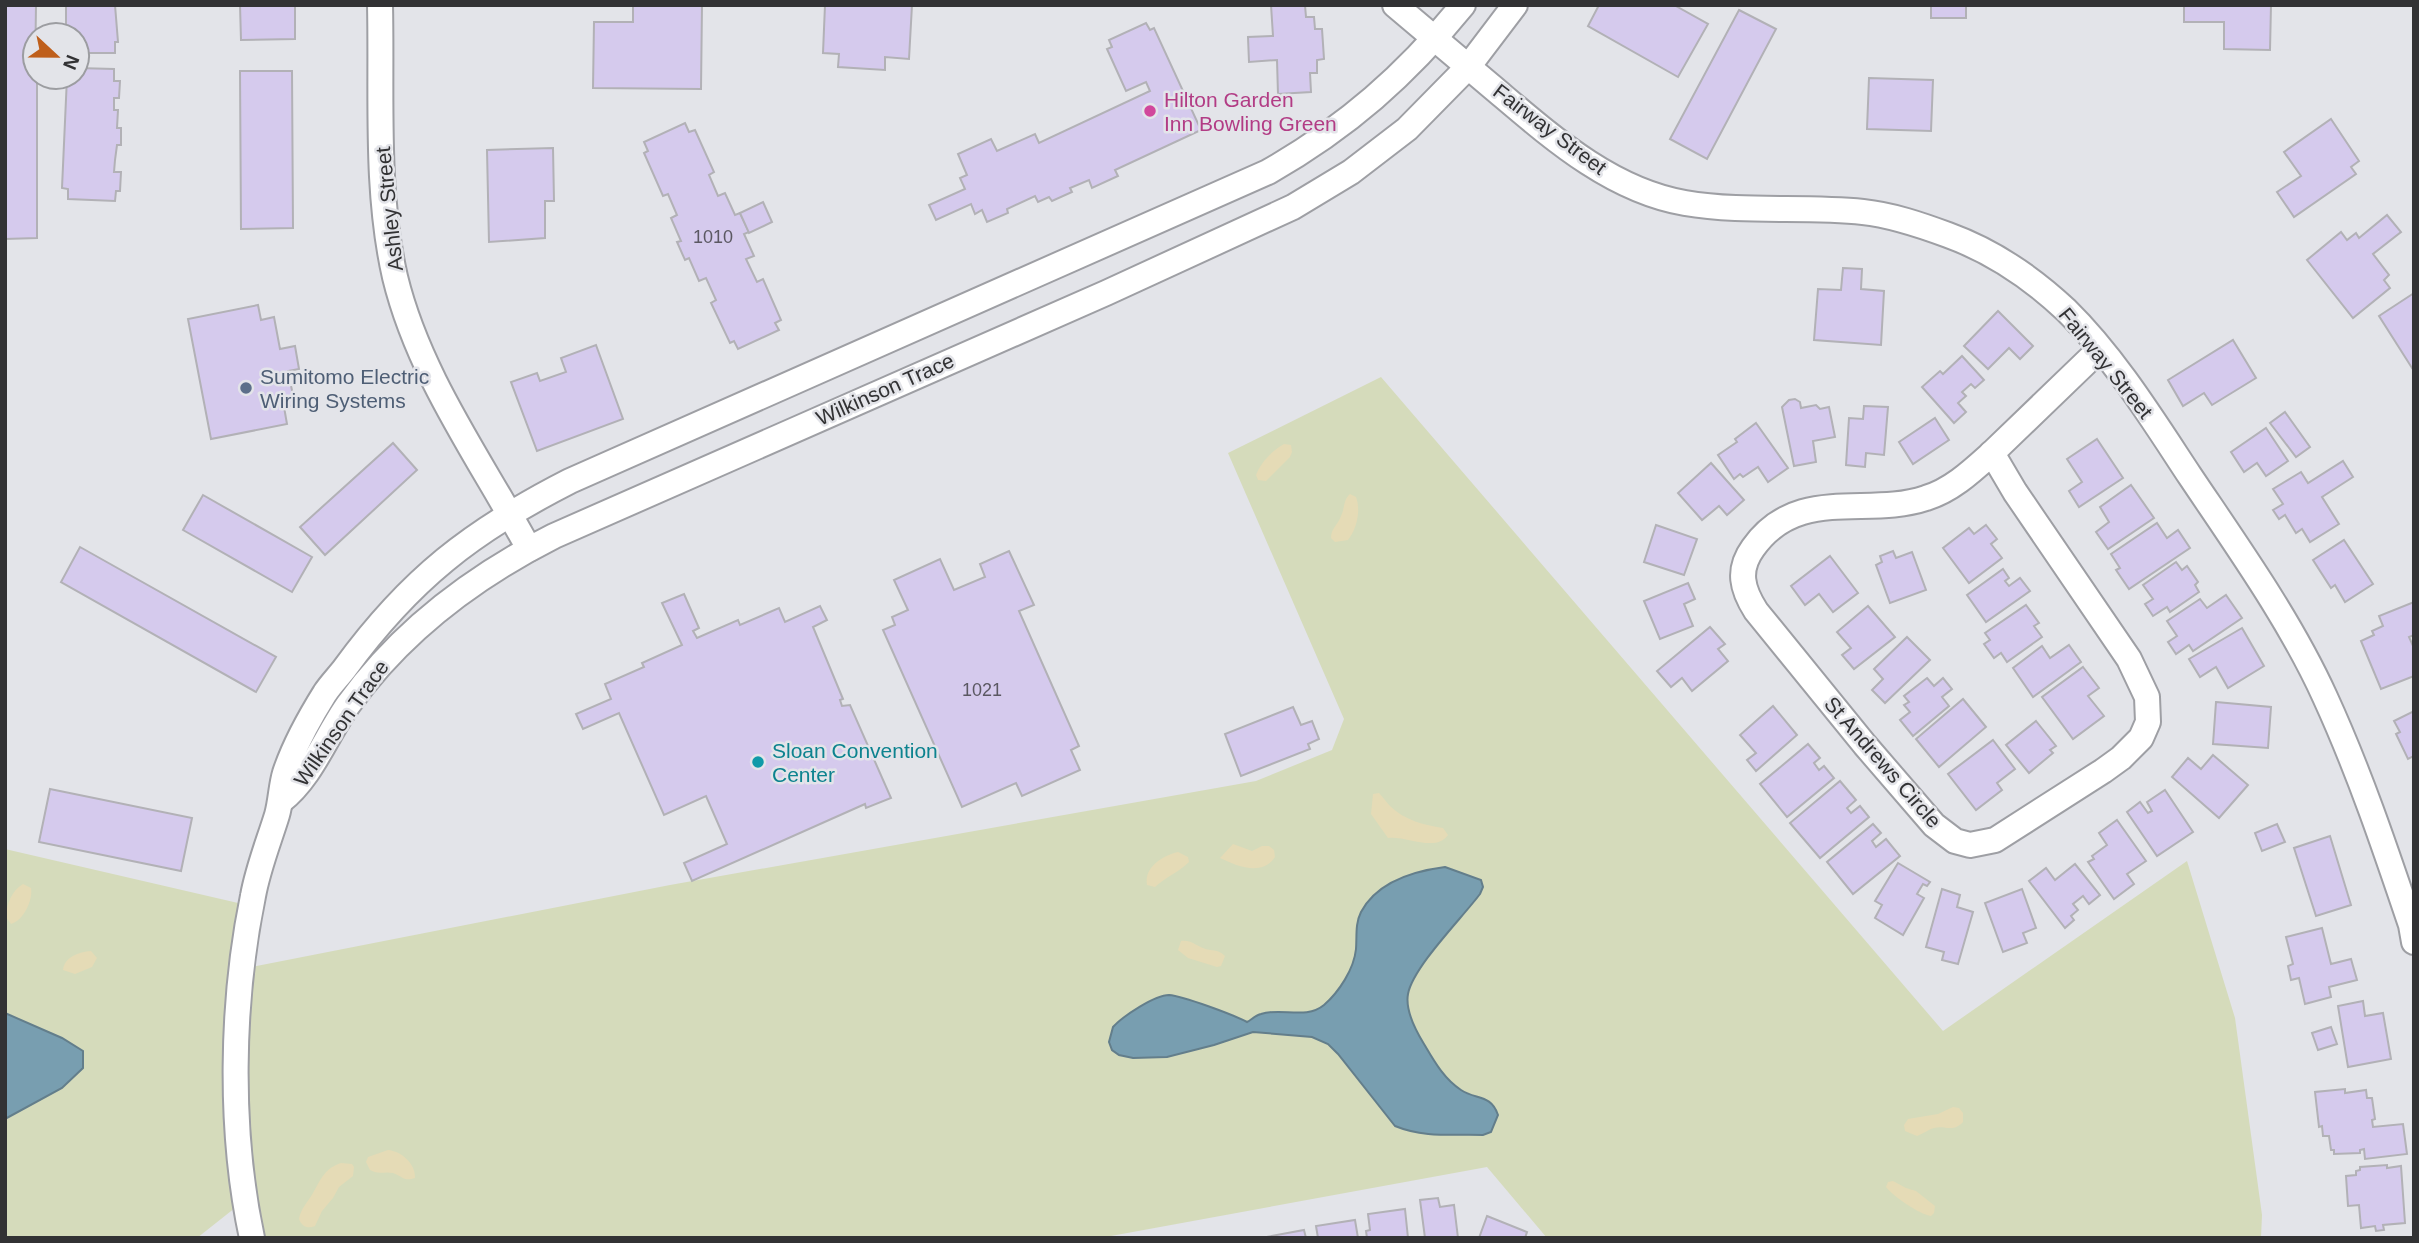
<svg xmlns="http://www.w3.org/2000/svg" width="2419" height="1243" font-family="Arial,sans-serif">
<rect width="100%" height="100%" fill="#e3e4e9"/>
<!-- green -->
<path fill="#d5dbbb" d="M1381 377 1943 1031 2187 861 2235 1018 2262 1215 2261 1238H1547L1487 1167 1100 1238H253L245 1200 197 1238H5V849L251 906 246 968 670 885 1256 781 1332 750 1344 719 1228 453Z"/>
<!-- sand -->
<g fill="#e5dbb6">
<path d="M1284 444 1291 445 1292 452 1290 457 1266 481 1258 480 1256 475C1261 462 1272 451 1284 444Z"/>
<path d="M1350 494 1356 497C1361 510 1357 529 1348 540L1335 542 1331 538C1331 528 1338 525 1341 516 1345 508 1343 500 1350 494Z"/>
<path d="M1379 793C1383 797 1386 802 1390 806 1404 820 1424 825 1443 828L1448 835C1436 853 1405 835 1388 838L1371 814 1373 794Z"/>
<path d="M1233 844 1252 851 1262 846H1269L1274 850 1275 857C1262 877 1237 866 1220 858Z"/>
<path d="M1178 852 1188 857 1189 862C1179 872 1166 877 1155 887L1147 885C1144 867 1162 856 1178 852Z"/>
<path d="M23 884 31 888C33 900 24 920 11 924L6 917C6 905 12 890 23 884Z"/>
<path d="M1181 941C1192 940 1194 945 1203 948 1212 952 1217 948 1225 956L1221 966 1217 967 1188 958 1178 950Z"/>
<path d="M91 951 97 958 92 967 75 974 63 970C64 957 79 952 91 951Z"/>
<path d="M1953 1107 1959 1108 1963 1113V1122C1953 1133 1946 1125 1934 1128 1929 1129 1923 1134 1917 1136L1905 1131 1904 1125 1908 1119 1938 1114Z"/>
<path d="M388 1150C401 1151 416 1164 415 1178 404 1182 402 1176 393 1173 384 1171 379 1175 370 1170L366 1162 368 1157Z"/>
<path d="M341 1163 352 1164 354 1167 353 1176 339 1187 333 1198 322 1211 315 1226C308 1229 302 1227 299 1219 301 1208 308 1202 313 1193 321 1179 325 1168 341 1163Z"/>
<path d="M1893 1181 1906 1188 1916 1191 1935 1206 1934 1213 1931 1216C1919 1214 1894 1197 1886 1187L1888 1182Z"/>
</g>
<!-- water -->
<g fill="#789eb0" stroke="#637e8b" stroke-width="2">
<path d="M1445 867 1481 880 1483 887 1480 894C1462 918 1413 967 1408 994 1405 1010 1416 1031 1424 1044 1434 1061 1444 1079 1461 1090 1476 1100 1491 1094 1498 1115L1491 1132 1483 1135C1453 1134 1424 1138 1395 1126L1338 1054 1328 1044 1312 1037 1253 1032 1214 1045 1167 1057 1133 1058 1119 1055 1112 1050 1109 1042 1113 1027C1123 1016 1155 995 1169 995 1183 996 1234 1015 1247 1022 1251 1020 1256 1015 1261 1014 1281 1007 1306 1020 1324 1005 1339 992 1354 969 1356 949 1357 936 1355 924 1361 912 1377 882 1414 871 1445 867Z"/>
<path d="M5 1013 62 1038 83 1051V1068L62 1088 5 1119Z"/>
</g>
<!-- building -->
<g fill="#d5caed" stroke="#b2b1b6" stroke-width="2">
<path d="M5 5H36L35 77H37V238L5 239Z"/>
<path d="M66 5H115L118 42H115V53H77V35H66Z"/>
<path d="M240 5H295V39L241 40Z"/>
<path d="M633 5H702L701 89 593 88 594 22H633Z"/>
<path d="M825 5H912L909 59 885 57V70L838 67 839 54 823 53Z"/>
<path d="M1271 5H1305L1306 17H1314L1315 29H1322L1324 59 1317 60V73H1310L1311 92 1278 94 1277 60 1249 62 1248 37 1273 36Z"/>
<path d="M1599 5H1674L1708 24 1678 77 1588 26Z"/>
<rect x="1931" y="5" width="35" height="13"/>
<path d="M2184 5H2271L2270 50 2224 49V22H2184Z"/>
<path d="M1739 10 1776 29 1707 159 1670 139Z"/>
<path d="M1146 23 1150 30 1154 28 1201 130 1115 170 1118 176 1092 188 1089 180 1070 188 1072 192 1052 201 1049 197 1038 202 1035 196 1007 209 1008 213 987 222 982 210 975 214 971 204 936 220 929 205 965 189 960 178 967 175 958 154 991 139 997 151 1035 134 1039 143 1150 91 1146 82 1126 91 1107 49 1112 47 1109 40Z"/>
<path d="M77 68 114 69V81H120L119 98H114V110H118L117 128H121V145H117L115 160 114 172H121L120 191H116L115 201 68 199V189L62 188 67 77H77Z"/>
<path d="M240 71H292L293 228 241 229Z"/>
<path d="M1869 78 1933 80 1931 131 1867 129Z"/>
<path d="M2331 119 2359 161 2351 167 2356 174 2294 217 2277 192 2301 176 2284 152Z"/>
<path d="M685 123 689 132 695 130 714 172 709 175 718 196 725 193 735 215 740 213 749 232 744 234 754 256 746 259 757 282 763 279 781 320 775 323 779 330 738 349 734 341 730 343 711 303 716 300 706 278 699 281 689 258 685 260 677 242 681 241 671 218 677 215 668 194 663 196 644 153 648 151 644 142Z"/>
<path d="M553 148 554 201H545V238L489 242 487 150Z"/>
<path d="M763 202 772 222 749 233 740 213Z"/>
<path d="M2387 215 2401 232 2373 254 2389 275 2384 280 2390 288 2353 318 2307 260 2341 232 2347 240 2356 233 2359 238Z"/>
<path d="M1843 268 1862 269 1861 289 1884 291 1881 345 1814 340 1818 289 1841 290Z"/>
<path d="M2414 293V366L2412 368 2379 316Z"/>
<path d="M258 305 261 320 274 317 280 349 295 346 299 369 288 371 295 405 284 407 287 424 211 439 188 319Z"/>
<path d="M1998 311 2033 346 2020 359 2009 348 1988 369 1964 346Z"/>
<path d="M2233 340 2256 378 2212 405 2204 393 2183 406 2168 380Z"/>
<path d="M596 345 623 419 537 451 511 382 537 373 540 381 566 372 561 358Z"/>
<path d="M1962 356 1984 380 1975 388 1971 384 1962 392 1966 396 1958 403 1966 412 1954 423 1922 387 1940 371 1943 374Z"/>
<path d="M1795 399 1800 402 1801 408 1816 405 1820 409 1829 407 1835 437 1813 441 1816 462 1794 466 1782 407 1789 400Z"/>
<path d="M1864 406 1888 407 1884 455 1866 453 1865 467 1846 465 1849 418 1863 419Z"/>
<path d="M2285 412 2310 447 2296 457 2270 423Z"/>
<path d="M1935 418 1949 440 1913 464 1899 442Z"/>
<path d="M1756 423 1788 468 1768 482 1758 467 1743 477 1740 474 1734 479 1718 455 1737 442 1735 439Z"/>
<path d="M2266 428 2288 461 2266 476 2257 463 2244 472 2231 452Z"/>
<path d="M2097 439 2123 478 2079 507 2069 491 2082 482 2067 459Z"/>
<path d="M393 443 417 470 325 555 300 527Z"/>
<path d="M2343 461 2353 477 2322 497 2339 524 2310 542 2302 529 2296 533 2285 515 2279 519 2273 510 2283 504 2273 489 2301 472 2308 483Z"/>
<path d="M1711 463 1744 500 1727 515 1719 506 1702 520 1678 493Z"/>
<path d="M2131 485 2154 518 2108 549 2096 532 2109 522 2100 507Z"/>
<path d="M203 495 312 557 292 592 183 530Z"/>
<path d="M2157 523 2167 538 2178 530 2190 548 2129 589 2116 570 2120 568 2111 554Z"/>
<path d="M1656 525 1697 539 1684 575 1644 562Z"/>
<path d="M1986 525 1997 539 1991 544 2002 558 1969 583 1943 548 1969 528 1974 534Z"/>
<path d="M2344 540 2373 584 2345 602 2335 585 2331 588 2313 560Z"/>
<path d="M80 547 276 657 256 692 61 582Z"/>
<path d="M1009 551 1034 605 1019 611 1079 746 1071 750 1080 770 1022 796 1016 783 962 807 883 630 895 625 892 617 908 610 894 580 940 559 954 590 985 577 980 564Z"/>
<path d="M1893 551 1896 558 1912 552 1926 590 1890 603 1876 565 1882 562 1880 556Z"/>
<path d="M1830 556 1858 593 1833 612 1819 594 1805 605 1791 586Z"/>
<path d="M2176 562 2182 570 2187 566 2198 582 2195 585 2199 592 2170 612 2167 607 2153 616 2145 604 2153 599 2143 585Z"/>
<path d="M2003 569 2009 578 2005 581 2009 586 2020 578 2030 591 1986 622 1967 595Z"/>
<path d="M1688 583 1695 599 1684 604 1693 626 1660 639 1644 601Z"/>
<path d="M684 594 699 628 693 631 697 638 738 620 740 625 779 608 785 622 820 606 827 620 813 627 843 699 840 700 842 706 850 705 891 798 866 808 865 804 692 881 684 863 727 844 706 796 664 815 619 713 583 729 576 714 611 699 605 684 644 667 642 663 682 645 662 603Z"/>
<path d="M2226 595 2242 618 2193 651 2189 645 2176 654 2168 642 2177 636 2167 621 2200 599 2207 608Z"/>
<path d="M2414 602V635L2409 637 2414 648V676L2381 689 2361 641 2374 635 2372 631 2383 626 2379 616Z"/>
<path d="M2026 605 2039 623 2034 626 2042 637 2007 662 2001 653 1994 658 1984 644 1990 640 1985 633Z"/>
<path d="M1868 606 1895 637 1854 669 1842 655 1851 648 1837 632Z"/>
<path d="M1710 627 1725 644 1718 649 1728 661 1692 691 1682 678 1671 687 1657 671Z"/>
<path d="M2242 628 2264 666 2228 688 2216 667 2200 677 2189 659Z"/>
<path d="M1907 637 1930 660 1885 703 1872 690 1883 679 1874 669Z"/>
<path d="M2069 645 2081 662 2033 697 2013 668 2042 646 2050 658Z"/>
<path d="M2083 667 2099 688 2088 696 2104 716 2073 739 2042 697Z"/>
<path d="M1927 678 1934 686 1943 678 1952 689 1942 697 1949 706 1913 736 1900 720 1910 712 1904 705 1909 702 1904 696Z"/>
<path d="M1963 699 1986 727 1939 767 1916 739Z"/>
<path d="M2216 702 2271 707 2268 748 2213 744Z"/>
<path d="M1773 706 1797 735 1756 771 1747 760 1756 753 1740 735Z"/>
<path d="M1293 707 1301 725 1312 721 1319 739 1308 744 1310 749 1241 776 1225 734Z"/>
<path d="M2414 711V756L2408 759 2396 734 2400 732 2394 721Z"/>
<path d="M2036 721 2056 746 2050 750 2053 753 2029 773 2006 745Z"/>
<path d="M1993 740 2015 769 1997 783 2002 790 1976 810 1948 774Z"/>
<path d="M1808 744 1820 758 1814 763 1819 770 1824 766 1834 778 1787 817 1760 784Z"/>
<path d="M2213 755 2248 785 2219 818 2172 777 2188 758 2201 769Z"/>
<path d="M1840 781 1856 800 1847 808 1851 813 1860 806 1869 817 1820 858 1790 823Z"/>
<path d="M50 789 192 818 181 871 39 842Z"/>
<path d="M2165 790 2193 832 2157 856 2127 812 2140 802 2148 813 2152 811 2147 802Z"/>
<path d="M2117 820 2146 861 2127 874 2134 884 2114 899 2088 862 2094 859 2092 856 2107 845 2099 833Z"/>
<path d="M1873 824 1881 833 1872 841 1876 847 1886 839 1900 856 1853 894 1827 862Z"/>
<path d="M2277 824 2285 842 2262 851 2255 833Z"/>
<path d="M2330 836 2351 905 2316 916 2294 848Z"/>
<path d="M1898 863 1930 882 1927 886 1923 884 1917 894 1924 898 1903 935 1875 918 1882 905 1875 901Z"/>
<path d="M2075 864 2100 895 2089 904 2083 896 2073 904 2078 910 2071 916 2074 920 2065 928 2029 881 2046 868 2055 880Z"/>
<path d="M1942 889 1960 895 1957 907 1973 912 1958 964 1942 960 1944 952 1926 947Z"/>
<path d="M2022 889 2036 928 2023 933 2027 943 2003 952 1985 903Z"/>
<path d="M2322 928 2331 964 2351 959 2357 980 2329 987 2331 997 2305 1004 2299 978 2291 980 2288 966 2293 964 2286 937Z"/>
<path d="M2363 1001 2365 1016 2383 1013 2391 1059 2348 1067 2338 1006Z"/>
<path d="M2331 1027 2337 1044 2318 1050 2312 1033Z"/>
<path d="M2345 1089V1093L2366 1090 2367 1098H2372L2375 1119 2372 1120 2373 1127 2403 1124 2407 1154 2365 1159 2364 1149 2360 1150V1153L2334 1154V1150H2331L2329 1136H2323L2322 1126 2319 1127 2315 1092Z"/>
<path d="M2387 1165V1168L2401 1166 2405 1223 2383 1225 2384 1230 2376 1231 2375 1226 2361 1228 2359 1205 2348 1206 2346 1176 2356 1175V1171L2360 1170V1167Z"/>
<path d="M1438 1198 1440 1207 1454 1205 1458 1238H1425L1420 1200Z"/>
<path d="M1405 1209 1408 1238H1367L1366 1231 1370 1230 1368 1214Z"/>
<path d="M1487 1216 1527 1232 1525 1238H1479Z"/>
<path d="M1355 1220 1358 1238H1318L1316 1226Z"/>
<path d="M1304 1230 1306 1238H1266V1237Z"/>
</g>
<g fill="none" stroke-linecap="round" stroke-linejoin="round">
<!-- minor casing -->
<g stroke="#9e9fa4" stroke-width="28">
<g id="minor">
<path d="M380 5C382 94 375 190 395 277 419 376 481 460 529 549"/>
<path d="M1395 5C1427 32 1459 59 1491 86 1548 134 1609 190 1685 203 1744 213 1804 206 1863 212 1892 215 1921 225 1948 235 1992 251 2033 279 2066 310 2114 357 2153 420 2190 476 2237 546 2290 620 2325 697 2359 771 2385 848 2411 925L2414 942"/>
<path d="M1992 453 2015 492 2129 659 2147 697 2148 722 2141 738 2121 758 2103 771 1995 840 1970 845 1955 841 1934 825 1865 745 1756 611C1742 589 1737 570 1753 548 1797 485 1868 518 1926 498 1952 490 1972 471 1992 453Z"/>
<path d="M1992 453 2100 349"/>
<path d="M281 801C311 778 326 736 348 705 402 630 473 577 554 536L1106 293 1293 207 1351 172 1407 129 1468 67 1515 5"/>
<path d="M252 1238C229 1131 231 1003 253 896 258 868 269 841 277 815 281 801 281 786 285 773 294 746 310 717 325 693 331 684 339 676 345 668 410 579 472 531 570 481L1268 172C1347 127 1406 75 1463 5"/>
</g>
</g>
<!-- minor -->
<use href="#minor" stroke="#fff" stroke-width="24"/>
</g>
<!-- markers -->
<circle fill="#d1479c" stroke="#e3e4e9" stroke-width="2.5" cx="1150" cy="111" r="7"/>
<circle fill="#5c6f8a" stroke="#e3e4e9" stroke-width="2.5" cx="246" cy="388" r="7"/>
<circle fill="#0f9aa8" stroke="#e3e4e9" stroke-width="2.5" cx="758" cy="762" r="7"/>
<g text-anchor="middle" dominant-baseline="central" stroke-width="5" stroke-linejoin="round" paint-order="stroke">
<!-- number labels -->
<g font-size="18" fill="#5b5862">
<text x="713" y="237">1010</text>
<text x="982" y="690">1021</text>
</g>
<!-- hotel labels -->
<g font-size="21" fill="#b23c85" stroke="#e3e4e9" text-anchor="start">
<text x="1164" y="99">Hilton Garden<tspan x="1164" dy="24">Inn Bowling Green</tspan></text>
</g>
<!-- street labels -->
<g font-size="21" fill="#323234" stroke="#e3e4e9">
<text transform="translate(1550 129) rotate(37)">Fairway Street</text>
<text transform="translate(389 209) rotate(-96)">Ashley Street</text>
<text transform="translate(2106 363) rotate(51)">Fairway Street</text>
<text transform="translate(885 389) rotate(-24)">Wilkinson Trace</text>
<text transform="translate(341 723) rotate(-55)">Wilkinson Trace</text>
<text transform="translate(1883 762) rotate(49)">St Andrews Circle</text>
</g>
<!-- service labels -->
<g font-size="21" fill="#4e5e75" stroke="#e3e4e9" text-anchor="start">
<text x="260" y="376">Sumitomo Electric<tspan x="260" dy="24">Wiring Systems</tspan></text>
</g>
<!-- culture labels -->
<g font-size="21" fill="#0d838f" stroke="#e3e4e9" text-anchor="start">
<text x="772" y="750">Sloan Convention<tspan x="772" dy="24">Center</tspan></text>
</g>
</g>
<!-- border -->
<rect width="2419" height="1243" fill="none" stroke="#323234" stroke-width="14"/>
<!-- north arrow -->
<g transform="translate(56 56) rotate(112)"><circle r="33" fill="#e3e4e9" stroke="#9c9da1" stroke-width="2"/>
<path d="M0-5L12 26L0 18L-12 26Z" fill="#bf5f1b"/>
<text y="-10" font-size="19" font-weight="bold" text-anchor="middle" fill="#323234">N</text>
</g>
</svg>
